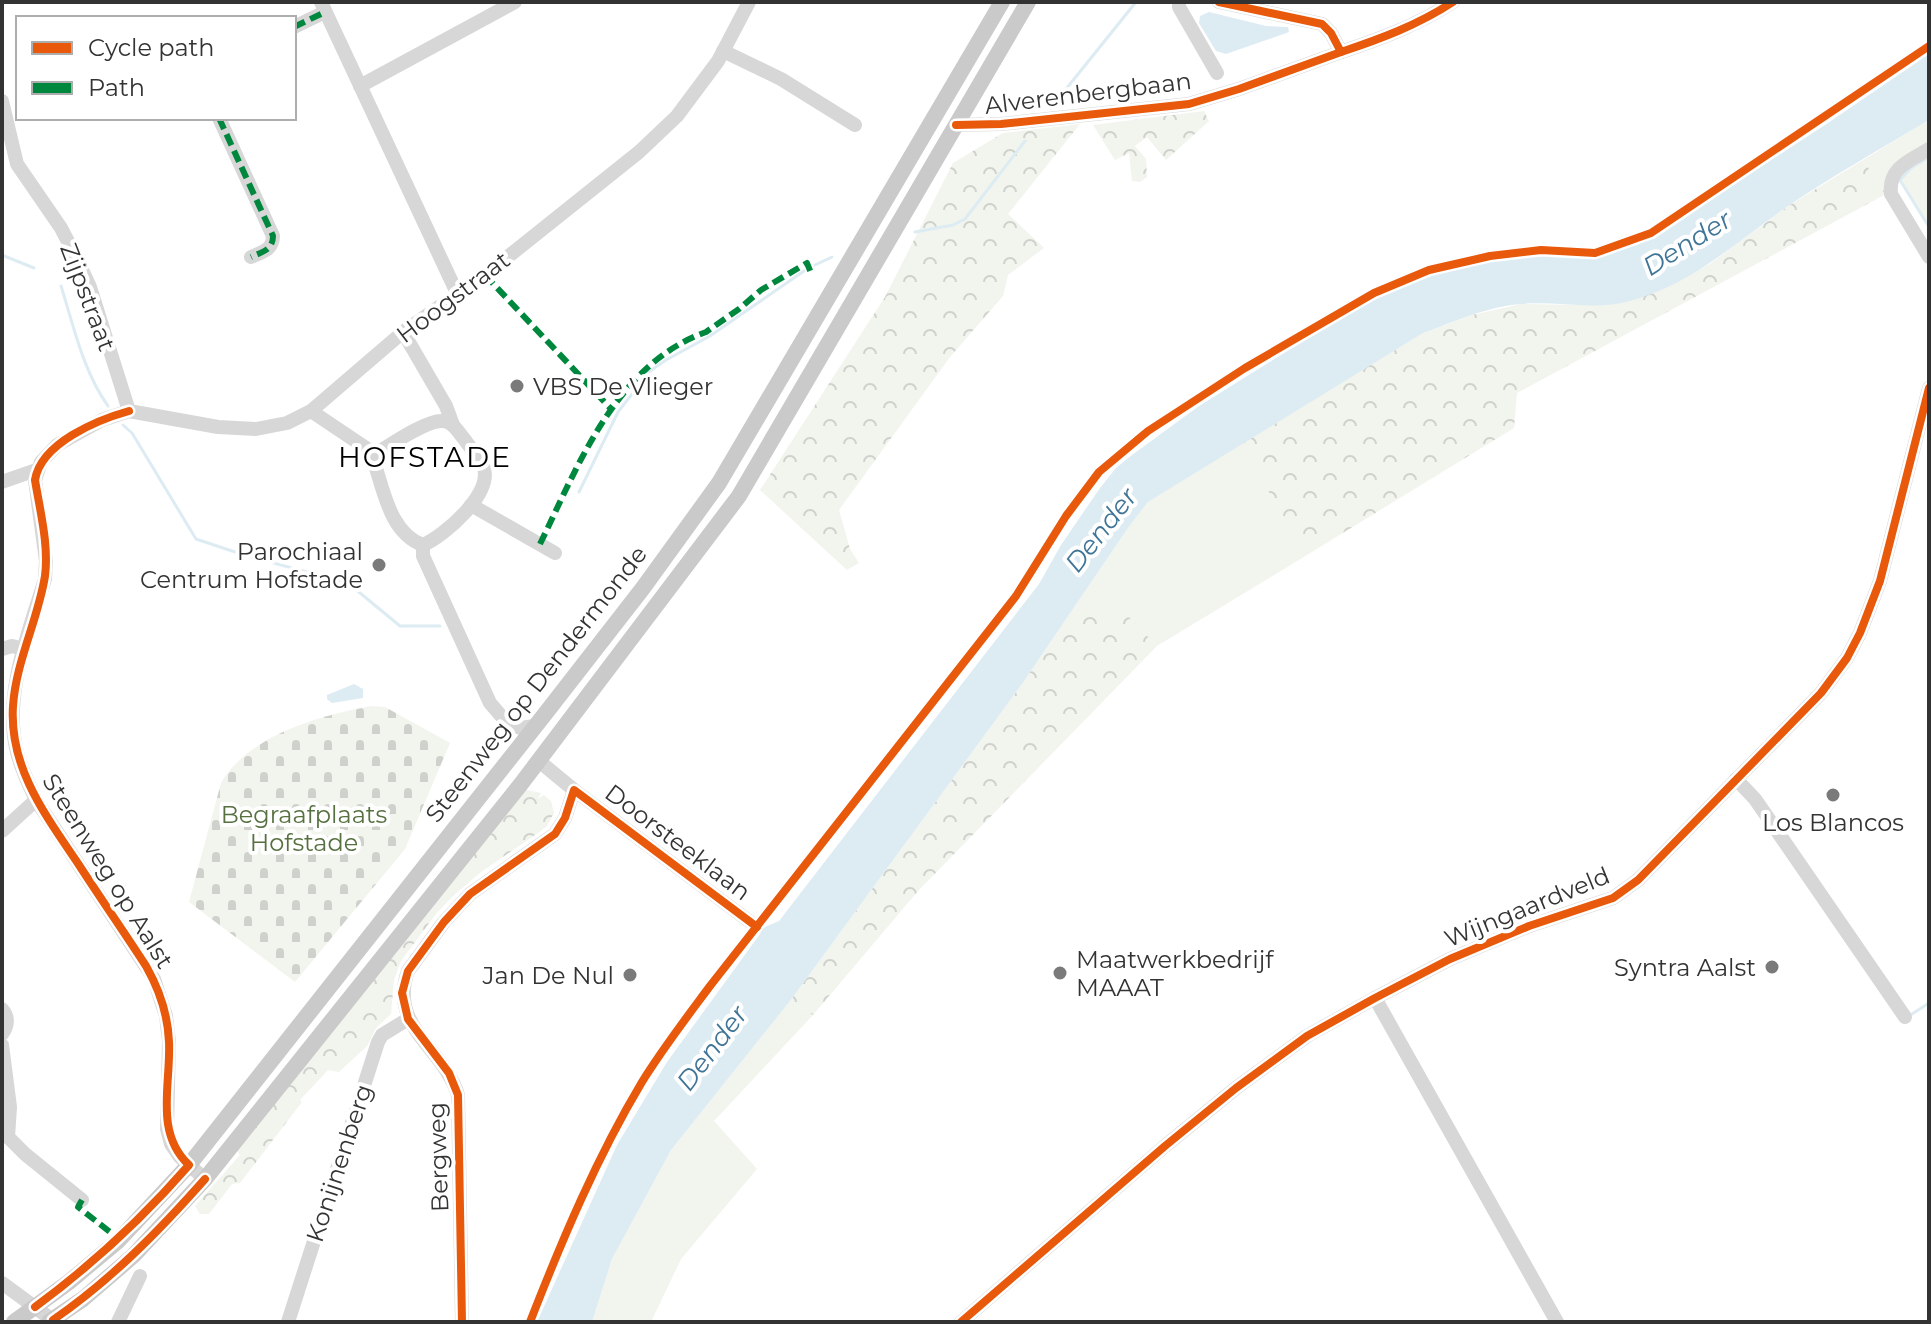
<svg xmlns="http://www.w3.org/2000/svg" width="1931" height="1324" font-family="Montserrat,sans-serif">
<defs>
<pattern id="forest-crowns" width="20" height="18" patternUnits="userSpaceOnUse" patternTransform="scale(2)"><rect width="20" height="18" fill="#f1f5ed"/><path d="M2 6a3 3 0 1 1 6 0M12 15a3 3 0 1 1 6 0" fill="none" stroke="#cfd2cc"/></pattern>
<pattern id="cemetery-stones" width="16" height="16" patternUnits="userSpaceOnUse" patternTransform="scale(2)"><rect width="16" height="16" fill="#f1f5ed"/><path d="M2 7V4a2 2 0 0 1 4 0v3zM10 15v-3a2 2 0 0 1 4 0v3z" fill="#cfd2cc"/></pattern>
</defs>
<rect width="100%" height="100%" fill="#fff"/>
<!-- green -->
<g fill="#f1f5ed">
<path d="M1929 120V227L1900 181 1886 194 1863 160Z"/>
<path d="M1244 442 1302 558 1157 646 1123 611 1069 615 1128 528 1148 502Z"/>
<path d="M790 1001 813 1015 714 1121 757 1169 681 1259 651 1322H592L612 1259 671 1150Z"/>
</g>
<!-- forest -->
<g fill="url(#forest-crowns)">
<path d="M1204 111 1209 121 1166 160 1147 137 1135 146 1146 159 1147 177 1140 182 1132 181 1129 153 1115 160 1093 125Z"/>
<path d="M1080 124 1008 214 1044 248 1008 275 1003 296 950 357 839 510 850 549 859 563 847 570 760 490 885 297 953 163 1003 133Z"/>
<path d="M1863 160 1886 194 1517 393 1514 428 1302 558 1244 442 1423 333 1472 315 1521 304 1581 305 1625 302 1679 281 1711 263 1788 206Z"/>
<path d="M1087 605 1123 611 1157 646 918 891 813 1015 790 1001 1022 684 1069 615Z"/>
<path d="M523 789 541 793 538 799 544 795 551 801 554 813 547 826 538 833 481 872 453 896 436 914 401 961 394 980 391 1014 376 1028 367 1046 339 1072 328 1070 300 1100 302 1102 240 1183 232 1184 209 1214H200L195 1206 240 1155 237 1151Z"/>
</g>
<!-- cemetery -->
<path fill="url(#cemetery-stones)" d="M371 706 385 707 450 743 405 849 295 982 189 902 221 783C249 735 319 716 371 706Z"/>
<!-- water -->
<g fill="#ddebf3">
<path d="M1209 12 1266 26 1288 27 1289 32 1226 54 1216 51 1199 23 1200 16Z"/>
<path d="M1929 54V120C1882 148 1834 175 1788 206 1736 242 1689 287 1626 302 1592 310 1556 301 1522 304 1488 306 1454 322 1423 333L1148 502 1128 528 1022 684 790 1001 671 1150 612 1259 592 1322H537L617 1145 667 1062 765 927 779 921 1039 584 1061 545 1100 488 1116 468 1132 455 1199 406 1367 301 1438 267 1486 253 1522 249 1612 251 1648 240 1825 125Z"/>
<path d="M354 684 363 689V698L332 703 327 699V695Z"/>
</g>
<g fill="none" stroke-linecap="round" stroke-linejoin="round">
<!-- stream -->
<g stroke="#ddebf3" stroke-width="3">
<path d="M1054 104 1136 2"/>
<path d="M1929 157 1911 168 1900 180 1929 227"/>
<path d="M915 232 953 225 965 219 1025 141"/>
<path d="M2 255 34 268"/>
<path d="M815 265 832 257"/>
<path d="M61 286C74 327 83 371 108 406"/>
<path d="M123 425 132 433 196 539 244 555 348 583 400 626H440"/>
<path d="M579 492 618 412 650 371 666 360 710 336 804 271"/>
<path d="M1912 1014 1929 1003"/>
</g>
<!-- minor -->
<g stroke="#d7d7d7" stroke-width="14">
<path d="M321 2 457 293"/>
<path d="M1179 2V7L1217 73"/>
<path d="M1219 2 1322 24 1331 33 1341 52C1380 39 1418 25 1453 2"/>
<path d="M294 27 325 12"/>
<path d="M723 51 781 79 855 125"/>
<path d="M360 86 515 2"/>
<path d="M2 101 17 164 61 228 77 259 90 287 129 411"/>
<path d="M219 118 273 236C273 250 262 252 251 257"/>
<path d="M956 125 1001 124 1189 104 1239 89 1341 52"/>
<path d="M1929 149C1909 161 1888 168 1891 194L1929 257"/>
<path d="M403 332 446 406 453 425"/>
<path d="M311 411 375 454 374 462C384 491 390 533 423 545 444 536 495 493 483 465 479 457 470 448 465 440 458 432 453 421 442 421 426 420 389 446 375 454"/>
<path d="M2 482 36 470"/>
<path d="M471 505 555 553"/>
<path d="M423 545V556L490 703 508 724 521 728 534 726"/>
<path d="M2 649 12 646 24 649"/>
<path d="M539 761 574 790 757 927"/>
<path d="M1736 779 1755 799 1905 1017"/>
<path d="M2 831 36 800"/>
<path d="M1375 998 1557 1322"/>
<path d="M2 1009C9 1017 8 1026 2 1034"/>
<path d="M2 1045 10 1107 8 1137 25 1154 82 1200"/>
<path d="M205 1179 180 1157 171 1144 167 1129 169 1041 166 1016 154 979 36 800C28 783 20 766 16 748 4 692 29 632 45 579L46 561 35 480 41 462 57 445 102 420 129 411 218 427 256 429 287 423 311 411 403 332 485 275 639 152 677 116 718 61 749 2"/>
<path d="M2 1283 55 1322"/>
<path d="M118 1322 140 1276"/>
<path d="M288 1322 378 1042 382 1035 408 1019"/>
<path d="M462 1322 458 1095C444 1048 388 1027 408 971L444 922 470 894 555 834 565 818 574 790"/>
<path d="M961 1322 1165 1146 1236 1088 1307 1036 1375 998 1450 959 1529 926 1613 898 1638 880 1821 693 1847 658 1860 633 1880 581 1929 388"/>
</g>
<!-- major -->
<g stroke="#cacaca" stroke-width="16">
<path d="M14 1322 69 1282 118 1241 189 1165 545 714 643 588 719 483 1002 2"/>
<path d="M49 1322 83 1299 133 1256 205 1179 521 784 739 496 1028 2"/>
</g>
<!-- quiet -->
<g stroke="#00873e" stroke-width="6" stroke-dasharray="12 6" stroke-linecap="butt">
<path d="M294 27 325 12"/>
<path d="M219 118 273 236C273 250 262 252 251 257"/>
<path d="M485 275 612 410"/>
<path d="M540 544C578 466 616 364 706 332L739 309 761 290 807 263 811 273"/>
<path d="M82 1200 78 1207 119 1239"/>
</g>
<!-- cycleway casing -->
<g stroke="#fff" stroke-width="13">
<g id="cycleway">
<path d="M1219 2 1322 24 1331 33 1341 52C1380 39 1418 25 1453 2"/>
<path d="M956 125 1001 124 1189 104 1239 89 1341 52"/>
<path d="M35 1307C92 1265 142 1219 189 1165 154 1132 171 1085 169 1042 168 1015 159 989 146 966 124 932 101 899 79 865 46 816 9 768 13 706 16 661 38 620 45 576 49 545 40 511 35 480 41 443 97 420 129 411"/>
<path d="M53 1320C111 1280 159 1231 205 1179"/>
<path d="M462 1322 458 1095 449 1073 408 1019 402 993 408 971 444 922 470 894 555 834 565 818 574 790 757 927"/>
<path d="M530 1322C562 1240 597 1157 642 1082 663 1048 687 1017 710 986L1016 596 1066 516 1099 472 1148 431 1245 368 1374 293 1429 270 1490 256 1541 250 1595 253 1651 233 1929 46"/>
<path d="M961 1322 1165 1146 1236 1088 1307 1036 1375 998 1450 959 1529 926 1613 898 1638 880 1821 693 1847 658 1860 633 1880 581 1929 388"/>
</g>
</g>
<!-- cycleway -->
<use href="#cycleway" stroke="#e8590c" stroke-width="8"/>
</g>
<!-- markers -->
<g fill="#7a7a7a" stroke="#fff" stroke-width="3">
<circle cx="517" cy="386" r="8"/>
<circle cx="379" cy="565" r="8"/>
<circle cx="1833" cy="795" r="8"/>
<circle cx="1772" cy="967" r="8"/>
<circle cx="1060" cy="973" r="8"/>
<circle cx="630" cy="975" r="8"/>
</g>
<g text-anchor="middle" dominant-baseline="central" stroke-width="8" stroke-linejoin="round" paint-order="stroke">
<!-- street labels -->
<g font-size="24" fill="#333" stroke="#fff">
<text transform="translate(1088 93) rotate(-7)">Alverenbergbaan</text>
<text transform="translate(88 297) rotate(69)">Zijpstraat</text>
<text transform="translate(453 297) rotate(-37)">Hoogstraat</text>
<text transform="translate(536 684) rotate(-52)">Steenweg op Dendermonde</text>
<text transform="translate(678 842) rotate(37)">Doorsteeklaan</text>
<text transform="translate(108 871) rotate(58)">Steenweg op Aalst</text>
<text transform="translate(1527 907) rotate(-22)">Wijngaardveld</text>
<text transform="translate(438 1157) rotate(-92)">Bergweg</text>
<text transform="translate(339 1163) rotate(-72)">Konijnenberg</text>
</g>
<!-- poi labels -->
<g font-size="24" fill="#333" stroke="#fff" text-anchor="end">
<text x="533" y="386" text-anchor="start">VBS De Vlieger</text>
<text x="363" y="551">Parochiaal<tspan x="363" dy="28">Centrum Hofstade</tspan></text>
<text x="1833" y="822" text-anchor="middle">Los Blancos</text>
<text x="1076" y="959" text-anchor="start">Maatwerkbedrijf<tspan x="1076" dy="28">MAAAT</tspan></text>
<text x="1756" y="967">Syntra Aalst</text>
<text x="614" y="975">Jan De Nul</text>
</g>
<!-- park labels -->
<g font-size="24" fill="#56703f" stroke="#fff">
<text x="304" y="814">Begraafplaats<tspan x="304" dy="28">Hofstade</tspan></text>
</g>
<!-- water labels -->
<g font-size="26" font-style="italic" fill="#3f7597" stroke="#fff">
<text transform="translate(1687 243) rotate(-32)">Dender</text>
<text transform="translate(1101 530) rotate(-52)">Dender</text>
<text transform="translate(712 1048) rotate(-53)">Dender</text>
</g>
<!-- quarter labels -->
<g font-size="28" letter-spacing="2" fill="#000" stroke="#fff">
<text x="425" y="457">HOFSTADE</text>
</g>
</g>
<!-- border -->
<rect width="1931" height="1324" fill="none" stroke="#333333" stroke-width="8"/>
<!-- legend -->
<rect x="16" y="16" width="280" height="104" fill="#ffffff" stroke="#adadad" stroke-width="2"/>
<rect x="32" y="42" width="40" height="12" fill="#e8590c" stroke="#adadad" stroke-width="2"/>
<text x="88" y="56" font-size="24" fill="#333333">Cycle path</text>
<rect x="32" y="82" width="40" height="12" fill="#00873e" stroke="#adadad" stroke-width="2"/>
<text x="88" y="96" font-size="24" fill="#333333">Path</text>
</svg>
